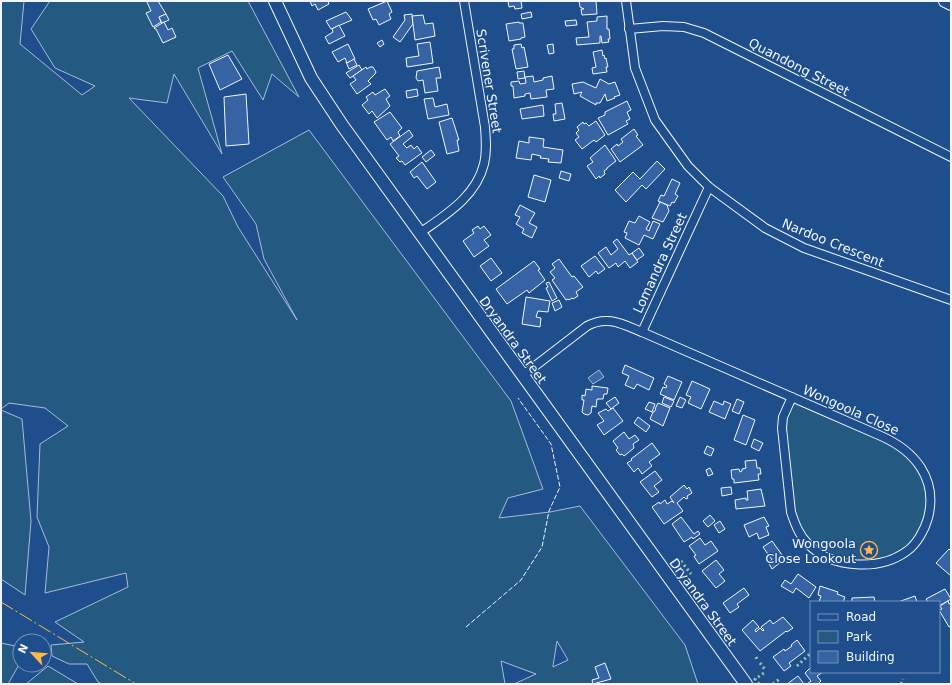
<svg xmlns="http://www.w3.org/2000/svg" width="952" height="685" font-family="'DejaVu Sans',sans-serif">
<rect width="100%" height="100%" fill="#1f4e8c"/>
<!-- green -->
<g fill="#245a82" stroke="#a8bbd7" fill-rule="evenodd">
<path d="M1 1H24L20 44 82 95 95 86 55 68 31 29 50 1H248L299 97 272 74 263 100 232 51 198 68 222 154 174 74 167 103 129 98 223 196 238 227 297 320 264 259 256 224 223 177 309 130 511 401 543 489 508 498 499 518 550 512 580 506 685 645 698 684H667L666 683V684H514L536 674 501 661 505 684H102L98 682 87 664H69L52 656 51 645 84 642 55 622 128 587 126 573 45 593 49 547 37 517 40 444 68 426 45 408 9 403 1 409ZM557 641 568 660 553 667V666Z"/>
<path d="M792 397 891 440 924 473 930 510 908 551 866 565 818 552 795 524 782 428Z"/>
<path d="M1 410 22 419 31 521 25 595 1 579Z"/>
<path d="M1 643 20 647V663L8 684H1Z"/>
<path d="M48 666 78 684H26Z"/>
</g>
<!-- water -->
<path fill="#3b69a3" stroke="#a8bbd7" d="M599 370 604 377 593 384 588 378Z"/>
<!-- building -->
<g fill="#3563a3" stroke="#f2f6ff">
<path d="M148 1H158L166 14 159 17 161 22 153 27 146 13 151 11 147 2Z"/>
<path d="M310 1H328L329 4 318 10 315 4 312 6Z"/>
<path d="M387 1 392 12 389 14 391 19 379 25 376 19 373 20 368 9Z"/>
<path d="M508 1H521L522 8 515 9 514 6 509 7Z"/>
<path d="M579 1H596L597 14 582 15 581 9H584L580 7Z"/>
<path d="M346 12 352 20 331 29 326 21Z"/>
<path d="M531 12 532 17 522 19 521 14Z"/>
<path d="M166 14 169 20 162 23 159 17Z"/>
<path d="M412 14 413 24 400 42 393 37 405 20 404 15Z"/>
<path d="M423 15 425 24 433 23 435 36 415 40 412 16Z"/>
<path d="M607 16V29H609L610 39H608L609 42 602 43 601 36H600V43L577 45 576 38 589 37 587 22 597 21V17Z"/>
<path d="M576 20 577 25 566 26 565 21Z"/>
<path d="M164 22 168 30 172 28 176 37 163 43 156 29H155L154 28Z"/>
<path d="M519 22V23H523L525 37 521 38V39L509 41 506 24Z"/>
<path d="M339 25 345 36 329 44 325 37 333 32 332 29Z"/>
<path d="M382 40 384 44 380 47 377 43Z"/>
<path d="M430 42 433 63 407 67 406 58 419 56 417 44Z"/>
<path d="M348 44 355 59 347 63 345 58 338 62 332 52Z"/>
<path d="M521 44 522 48 524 47 528 67 516 69 512 49H514V45Z"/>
<path d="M553 44 554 53 549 54 547 45Z"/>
<path d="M602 50 603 56 604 55 605 59 606 58 608 67H606L607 72 593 74 592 68 596 67 593 52Z"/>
<path d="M228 55 242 79 220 90 209 64Z"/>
<path d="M354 59 357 65 349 69 346 62 347 63Z"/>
<path d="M359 65 362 70 350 78 346 73Z"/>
<path d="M366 67 367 69 370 67H373L376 72 375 74 368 81 371 84 357 94 350 84 356 80 353 76Z"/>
<path d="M439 67 441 78H436L438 91 425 93 423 80 418 81 416 78 417 71Z"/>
<path d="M524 71 525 78 518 79 517 72Z"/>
<path d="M533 76 534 82 543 80V78L552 76 554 89 546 90 547 97 531 99 530 93 525 94V96L514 98 513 86H511V82L519 81 520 84 526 83 525 77Z"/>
<path d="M600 79 609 84 615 82 620 95 614 97 615 98 607 101 605 94 600 103H596V105L580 96 582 92 574 94 572 84 583 82 596 88Z"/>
<path d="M385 89 390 96 386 99 390 106 377 118 372 111 369 114 362 105 368 100 366 97 373 92 375 95Z"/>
<path d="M417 89 418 96 407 98 406 91Z"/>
<path d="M246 94 249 144 226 146 224 97Z"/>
<path d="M433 98 435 107 447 104 449 115 428 119 424 99Z"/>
<path d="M627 101 631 110 627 112 630 119 626 121 628 124 608 135 598 118 605 115V112Z"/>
<path d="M562 103 565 119 554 121 553 114H556L555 104Z"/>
<path d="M543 105 544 116 522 119 520 109Z"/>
<path d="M390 112 402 128 398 132 400 136 393 141 391 137 387 140 374 122Z"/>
<path d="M452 118 459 140H457L459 151 447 154 439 122Z"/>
<path d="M596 121 605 135 596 142 594 140 582 149 575 140 579 137 576 133 579 130 577 127 583 122 584 124 586 123 589 126Z"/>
<path d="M634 129 638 135 636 136 643 145 620 162 611 149 617 144 618 146 623 142 621 139Z"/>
<path d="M409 130 413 136 403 144 407 148 411 145 414 149 417 146 422 153 405 165 402 161 400 162 396 158 399 156 390 144Z"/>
<path d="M529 137 544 139 543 147 563 150 561 163 548 162 549 159 540 158 541 156 532 154 531 160 516 158 519 141 529 143Z"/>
<path d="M605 145 616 161 607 168V169L604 171 605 174 600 178 599 176 596 179 587 166 593 162 590 158Z"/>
<path d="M431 150 435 155 426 162 422 157Z"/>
<path d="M657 161 665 169 646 189 642 185 626 202 615 190 633 172 640 179Z"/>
<path d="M422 162 436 182 427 189 417 176 414 178 410 172Z"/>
<path d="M561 171 571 174 569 181 559 178Z"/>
<path d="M534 175 551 180 545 202 528 197Z"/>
<path d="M672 179 680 183 675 194 678 196 674 203 672 202 670 206 658 201 661 195 664 196Z"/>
<path d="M660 202 667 205 669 211 663 222 652 218Z"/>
<path d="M520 205 535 213 529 223 537 227 532 238 522 233 524 229 516 224 520 217 515 215Z"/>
<path d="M639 216 650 222 646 229 649 231 653 221 660 224 653 239 644 235 639 245 625 238 627 233 624 232 629 221 635 223Z"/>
<path d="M478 226 480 229 484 226 491 235 484 240 489 246 474 257 463 241 474 233 472 230Z"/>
<path d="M617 239 629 255 632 253 638 262 630 268 625 261 618 267 616 263 609 268 598 253 606 247 611 255 618 249 613 242Z"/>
<path d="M639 248 644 255 637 260 632 253Z"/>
<path d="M595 256 605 269 598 274 596 271 589 277 581 266Z"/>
<path d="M491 258 502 273 491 281 480 266Z"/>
<path d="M559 259 572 277 574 276 583 287 576 292 578 296 573 299 572 298 569 300 568 299 566 300 552 280 555 278 550 272 555 268 552 264Z"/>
<path d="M534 261 540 269 538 270 545 280 529 293 527 290 507 304 496 289Z"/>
<path d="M549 282 557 298 552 301 546 288 548 287 546 283Z"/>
<path d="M526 297 550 301 548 312 538 311 536 317 541 318 540 327 522 324Z"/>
<path d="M559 300 562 307 555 311 552 303Z"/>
<path d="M625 365 654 378 649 390 637 384 634 389 625 385 629 376 622 373Z"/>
<path d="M668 376 682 382 674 400 660 394 663 387 666 388 667 386 664 384Z"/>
<path d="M692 381 710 389 701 409 688 403 691 397 686 395Z"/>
<path d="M592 386 608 388 607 394H604L603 399H597L596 407 592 406 591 413 588 415 584 414 582 412 584 400H582V395L585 396 586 389 592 390Z"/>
<path d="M615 397 619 403 611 409 606 403Z"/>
<path d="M664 397 674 401 671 407 662 403Z"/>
<path d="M680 397 686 400 682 408 676 406Z"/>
<path d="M737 399 744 402 739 414 732 411Z"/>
<path d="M714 401 723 405 724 401 731 404 725 419 709 412Z"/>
<path d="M649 402 655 404 652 412 645 409Z"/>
<path d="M658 403 670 408 663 426 650 419 653 412H654L656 409H655Z"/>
<path d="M613 408 623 421 604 435 597 425 604 421 598 413 606 409 608 411Z"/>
<path d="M743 415 755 420 746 445 734 440Z"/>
<path d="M638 417 650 426 646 432 634 423Z"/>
<path d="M624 432 629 439 635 435 639 440 633 444 634 448 624 456 622 454 620 455 616 450 618 448 613 441Z"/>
<path d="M754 439 763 443 759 451 751 447Z"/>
<path d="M652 443 660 454 649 462 652 466 642 474 638 468 634 472 627 463 632 460 631 459Z"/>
<path d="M707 446 714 449 711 456 704 453Z"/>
<path d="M756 460 757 468H760L761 474H758L759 480 734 483V479H732L731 470 739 469 740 472 742 471V469L746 468 745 461Z"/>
<path d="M710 468 713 474 708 476 706 470Z"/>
<path d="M655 471 662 480 654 486 659 492 652 497 640 482Z"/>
<path d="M684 485 687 489 689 487 692 493 687 496 688 498 686 499 684 497 677 503 683 511 664 524 652 507 659 502 660 504 665 500 667 504 672 501 674 503 670 497Z"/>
<path d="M731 487 732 494 722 496 721 488Z"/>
<path d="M761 489 765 506 736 509 735 500 746 498V500H748L747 491Z"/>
<path d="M710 515 715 521 708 527 703 521Z"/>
<path d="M681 517 694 534 698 531 700 534 693 539 692 537 684 542 672 524Z"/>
<path d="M764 517 769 526 766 527 769 535 759 539 757 533 749 537 744 525Z"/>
<path d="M720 521 725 529 719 533 714 525Z"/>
<path d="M700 538 705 545 711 541 718 551 699 564 695 558 694 556 696 555 689 546Z"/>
<path d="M772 541 785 559 772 569 768 562 772 560 763 547Z"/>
<path d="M949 549 951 551V576L936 563Z"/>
<path d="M716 560 724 570 719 574 725 581 716 588 702 571Z"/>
<path d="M798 574 816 587 809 598 796 588 793 593 781 586 785 580 791 584Z"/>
<path d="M820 586 838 592 837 594 845 597 843 602H819L821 596 818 595Z"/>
<path d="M744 588 749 595 737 604 739 607 730 613 723 603Z"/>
<path d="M945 589 951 599 939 606V602H928L926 599Z"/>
<path d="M915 596 917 602H898Z"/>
<path d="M874 597 875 602H852V598Z"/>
<path d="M948 601 949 604 951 603V626L949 627 939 610 942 609 940 606Z"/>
<path d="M783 617 793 628 787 632 786 631 760 651 742 630 753 620 759 627 755 630 756 632 760 628 763 631 764 630 761 627 770 620 773 624Z"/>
<path d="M797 640 805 651 789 663 791 666 784 671 773 657 784 649 785 651 792 646 791 645Z"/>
<path d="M605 663 611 679 593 684 592 680 599 678 595 667Z"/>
<path d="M810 668 811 672H823L817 676 821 681 818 684H807L811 681 805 673Z"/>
<path d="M798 676 804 684H787Z"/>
</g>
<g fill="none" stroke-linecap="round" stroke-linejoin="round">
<!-- street casing -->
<g stroke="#f2f6ff" stroke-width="10">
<g id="street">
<path d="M626 1 635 68 655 120 688 166 709 187 765 228 804 248 951 300"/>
<path d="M629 29 663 26 684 27 704 33 951 157"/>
<path d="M420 233C445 215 476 197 484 164 487 152 486 140 485 127L464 1"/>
<path d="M642 332 709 187"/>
<path d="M522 376 587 326C607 315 622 324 642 332L881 436C915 451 938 479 928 518 925 529 917 544 907 551 880 571 832 569 808 544 799 535 795 524 791 512L782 428 783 417 792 397"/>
</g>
</g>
<!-- secondary casing -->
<g stroke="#f2f6ff" stroke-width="14">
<g id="secondary">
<path d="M275 1 311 78 342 125 746 684"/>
<path d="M945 1 951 4"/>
</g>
</g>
<!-- street -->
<use href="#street" stroke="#1f4e8c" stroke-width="8"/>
<!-- secondary -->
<use href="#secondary" stroke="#1f4e8c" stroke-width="12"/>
<!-- hedge -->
<g stroke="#97c8a6" stroke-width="3" stroke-dasharray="2 3" stroke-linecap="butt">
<path d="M681 561 691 574"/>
<path d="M756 657 758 661"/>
<path d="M760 663 766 671"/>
<path d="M797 666 811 653"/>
<path d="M759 684 755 679 764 673"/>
<path d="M773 684 781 678"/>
<path d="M901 684 903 679"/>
</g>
<!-- fence -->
<path stroke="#f2f6ff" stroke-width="1" stroke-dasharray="5 2" stroke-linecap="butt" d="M466 627 521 580 542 547 549 511 560 487 551 444 518 398"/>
<!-- power -->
<path stroke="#ffb74d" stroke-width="1" stroke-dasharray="14 3 2 3" stroke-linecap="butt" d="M1 602 136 684"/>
</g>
<!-- icons -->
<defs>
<g id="sight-ring" transform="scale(0.9)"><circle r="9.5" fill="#1f4e8c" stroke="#ffb74d" stroke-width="1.5"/><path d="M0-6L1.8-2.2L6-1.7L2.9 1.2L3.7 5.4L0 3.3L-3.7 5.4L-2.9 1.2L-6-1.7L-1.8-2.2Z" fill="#ffb74d"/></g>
</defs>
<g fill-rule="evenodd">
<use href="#sight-ring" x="869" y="550"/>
</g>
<g text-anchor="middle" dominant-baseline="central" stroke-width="3" stroke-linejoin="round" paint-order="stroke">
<!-- street labels -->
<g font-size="13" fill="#f2f6ff" stroke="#1f4e8c">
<text transform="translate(799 67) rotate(27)">Quandong Street</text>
<text transform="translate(489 81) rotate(81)">Scrivener Street</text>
<text transform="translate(833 243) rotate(22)">Nardoo Crescent</text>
<text transform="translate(660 263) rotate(-65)">Lomandra Street</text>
<text transform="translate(513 340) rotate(54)">Dryandra Street</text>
<text transform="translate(851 410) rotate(24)">Wongoola Close</text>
<text transform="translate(703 602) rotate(54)">Dryandra Street</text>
</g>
<!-- poi labels -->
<g font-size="13" fill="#f2f6ff" stroke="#1f4e8c" text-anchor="end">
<text x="856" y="543">Wongoola<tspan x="856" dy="15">Close Lookout</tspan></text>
</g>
</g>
<!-- border -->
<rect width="952" height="685" fill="none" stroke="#f2f6ff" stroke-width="4"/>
<!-- legend -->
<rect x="810" y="601" width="130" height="72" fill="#1f4e8c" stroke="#7391ba"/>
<rect x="818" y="614" width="20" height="6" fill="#1f4e8c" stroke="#7391ba"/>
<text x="846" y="621" font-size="12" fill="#f2f6ff">Road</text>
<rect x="818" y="631" width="20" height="12" fill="#245a82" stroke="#7391ba"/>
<text x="846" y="641" font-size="12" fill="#f2f6ff">Park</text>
<rect x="818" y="651" width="20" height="12" fill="#3563a3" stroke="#7391ba"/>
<text x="846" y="661" font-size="12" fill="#f2f6ff">Building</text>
<!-- north arrow -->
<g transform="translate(32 653) rotate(296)"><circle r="19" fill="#1f4e8c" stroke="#7391ba"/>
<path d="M0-3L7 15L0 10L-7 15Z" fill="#ffb74d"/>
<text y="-6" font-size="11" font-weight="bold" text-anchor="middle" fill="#f2f6ff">N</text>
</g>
</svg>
